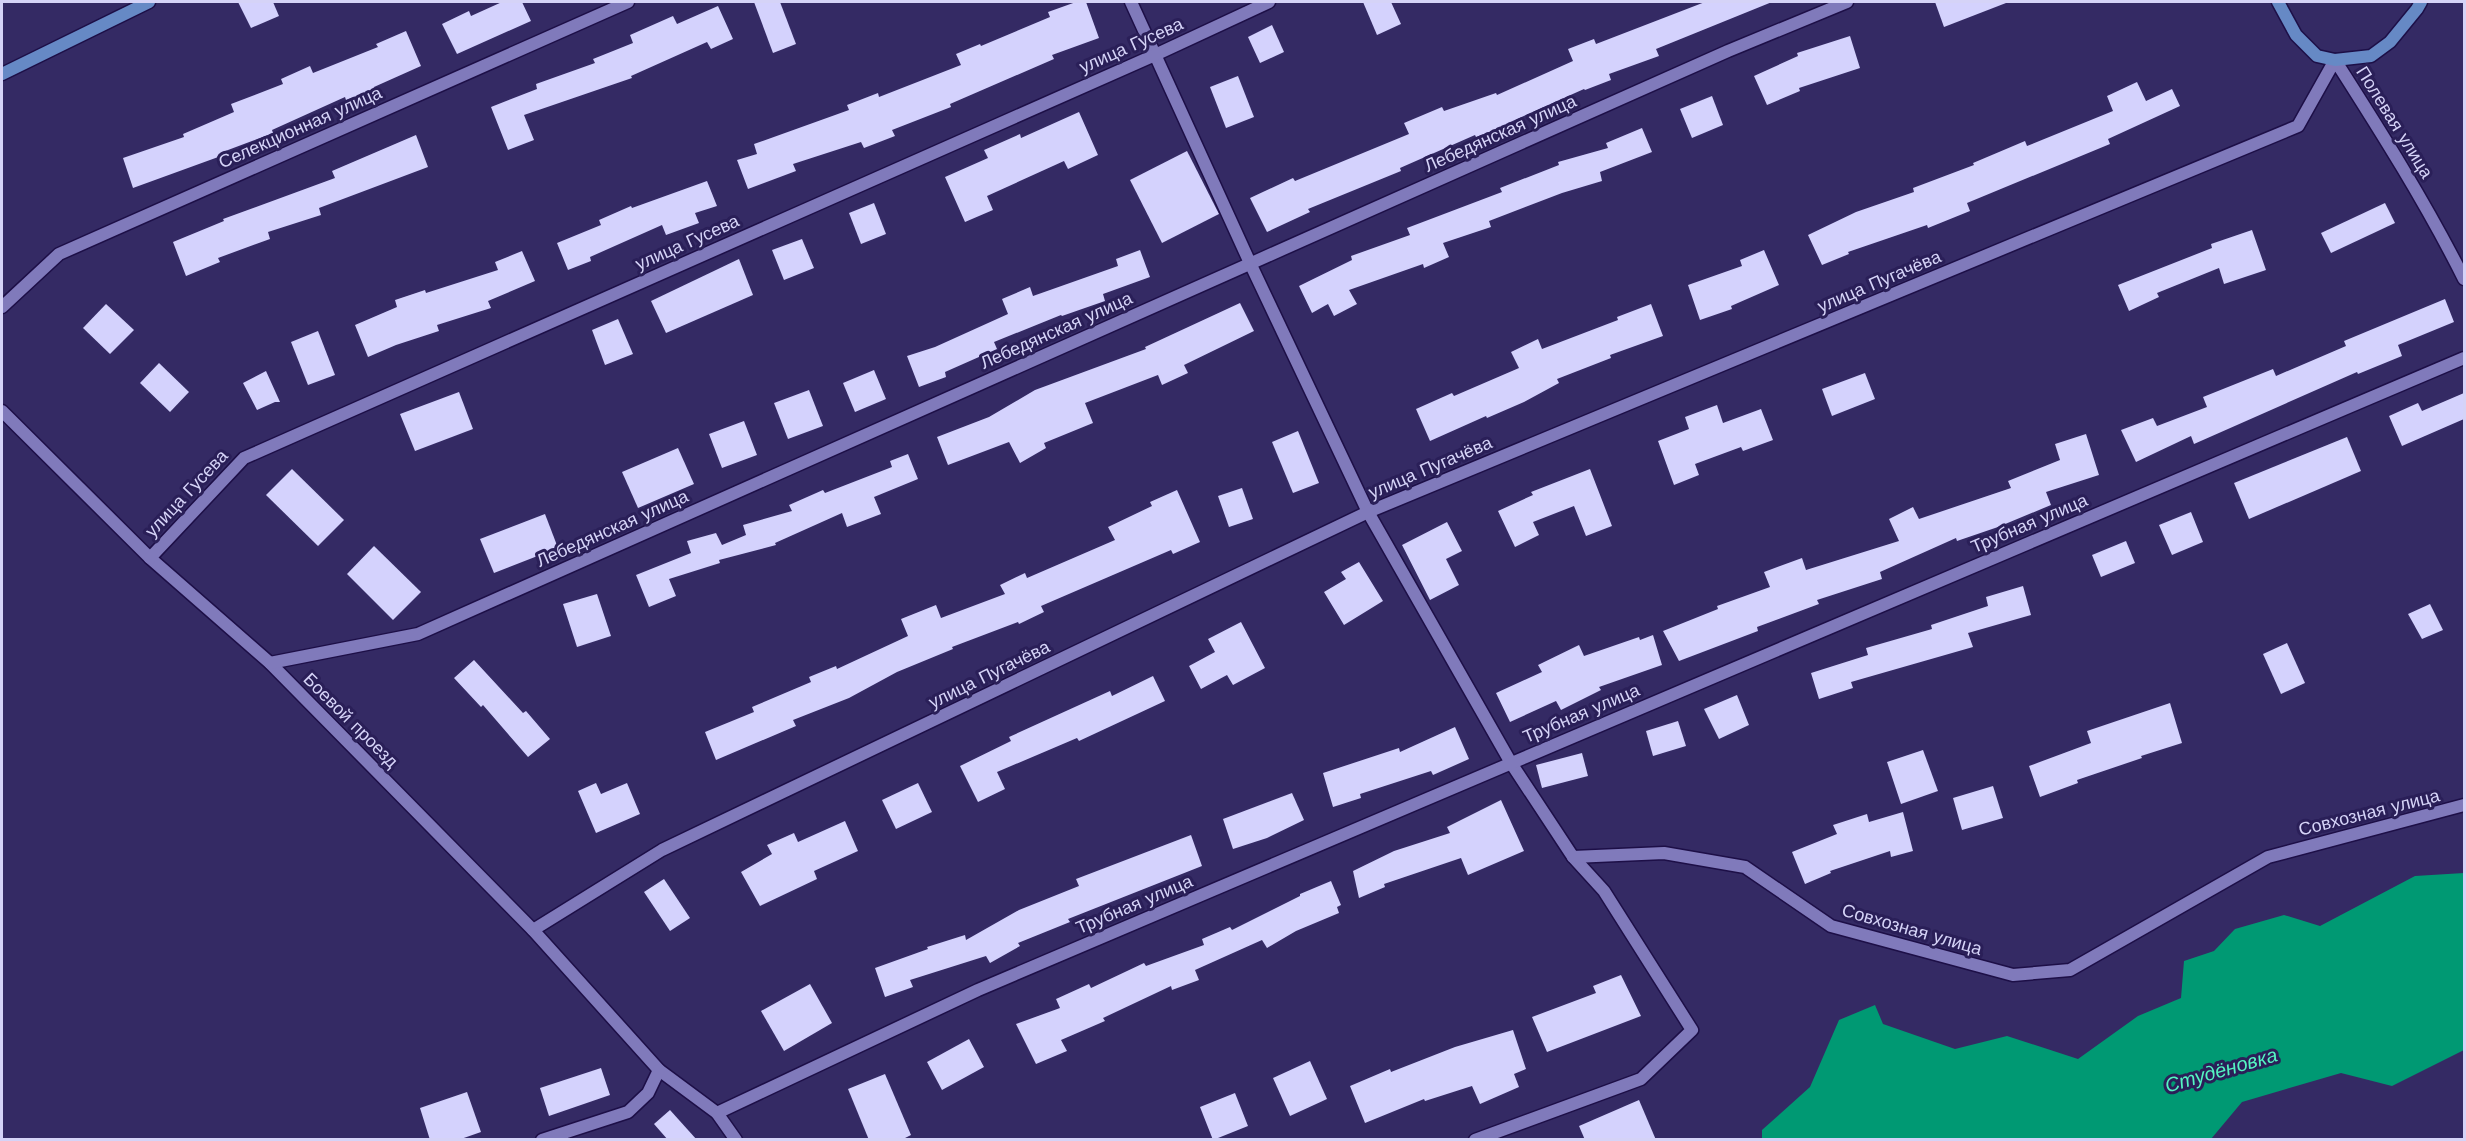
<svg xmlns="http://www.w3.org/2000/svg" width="2466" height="1141" font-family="'Work Sans',sans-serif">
<rect width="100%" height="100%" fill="#342a64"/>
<!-- water -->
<path fill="#009973" d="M2464 873V1050L2392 1086 2341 1073 2242 1102 2211 1139H1762V1130L1810 1087 1839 1020 1875 1005 1883 1024 1955 1049 2007 1036 2078 1059 2138 1016 2181 998 2184 961 2214 951 2235 929 2284 915 2320 926 2415 876Z"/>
<!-- building -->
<g fill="#d4d2fd">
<path d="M238 2H273L279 16 251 28Z"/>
<path d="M502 2H522L531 21 457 54 442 24 469 11 471 16Z"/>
<path d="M754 2H780L796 44 773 53Z"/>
<path d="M1076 2H1086L1099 38 1052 55 1054 59 950 104 951 107 892 130 895 136 864 148 861 142 793 164 796 171 748 189 737 160 757 154 754 144 849 110 847 105 878 93 879 97 961 65 956 54 980 44 981 46 1050 17 1048 12Z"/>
<path d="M1363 2H1391L1401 24 1377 35Z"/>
<path d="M1705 2H1772L1656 49 1659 56 1609 74 1611 80 1585 90 1584 89 1508 123V125L1476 137 1475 135 1400 168 1401 171 1308 209 1310 212 1267 232 1250 198 1293 178 1295 181 1409 134 1404 123 1442 107 1444 111 1496 93 1497 95 1573 61 1568 49 1594 39 1596 44Z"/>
<path d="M1935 2H2006V3L1944 27Z"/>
<path d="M718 6 733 39 711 49 707 42 631 76 632 78 524 115 534 140 508 150 491 107 537 89 536 84 595 63 593 59 633 43 630 35 673 16 677 24Z"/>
<path d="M1272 25 1284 52 1260 63 1248 37Z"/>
<path d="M406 31 421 66 374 87 375 90 346 100 345 97 272 130 273 133 220 153 221 156 133 188 123 158 184 137 183 134 234 112 231 104 283 84 281 79 310 66 313 73 378 47 376 44Z"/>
<path d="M1850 36 1860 68 1799 88 1800 91 1767 105 1754 76 1798 56 1797 53Z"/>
<path d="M1238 76 1254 117 1226 128 1210 87Z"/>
<path d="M2137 82 2146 101 2172 89 2180 106 2108 139 2110 144 1967 203 1970 211 1928 228 1927 225 1848 252 1849 254 1822 265 1808 235 1856 212 1914 192 1913 188 1974 165 1973 163 2025 141 2027 146 2113 111 2107 96Z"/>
<path d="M1712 96 1723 125 1692 138 1680 109Z"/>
<path d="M1079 112 1098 155 1068 169 1064 161 987 196 993 210 965 222 945 177 988 158 984 150 1020 134 1021 138Z"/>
<path d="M1642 128 1652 152 1600 172 1602 181 1562 193 1489 221 1491 227 1443 243 1449 257 1424 268 1423 264 1349 290 1357 304 1334 316 1328 304 1312 313 1299 286 1352 260 1351 256 1410 235 1407 228 1502 192 1500 188 1559 165 1558 162 1608 148 1606 143Z"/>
<path d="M416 135 428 167 319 208 321 215 268 232 270 239 218 258 220 262 186 276 173 242 224 221 223 219 335 178 332 171Z"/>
<path d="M1187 151 1219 214 1162 243 1130 180Z"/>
<path d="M707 181 717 206 695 213 699 223 666 235 662 225 590 257 591 261 568 270 557 243 601 225 599 220 631 206 632 208Z"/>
<path d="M874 203 886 234 861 244 849 213Z"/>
<path d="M2385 203 2395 223 2331 253 2321 233Z"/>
<path d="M2252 230 2266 270 2224 284 2219 268 2157 293 2159 297 2129 311 2118 285 2212 248 2211 244Z"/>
<path d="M802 239 814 268 784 280 772 250Z"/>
<path d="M1140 250 1150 277 1103 294 1105 301 1062 316 1061 315 994 342 997 349 945 372 946 377 919 387 907 356 935 347 1008 314 1002 299 1030 287 1033 296 1118 266 1116 259Z"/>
<path d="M1764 250 1779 285 1731 306 1732 309 1700 320 1688 285 1742 266 1740 260Z"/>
<path d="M522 251 535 281 488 301 491 308 437 325 439 331 396 345 368 357 355 325 397 307 395 300 425 290 426 293 498 270 495 262Z"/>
<path d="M739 259 753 295 666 333 651 301Z"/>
<path d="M2445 299 2454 322 2398 345 2402 356 2358 374 2357 372 2194 444 2191 436 2136 462 2121 430 2153 418 2157 426 2207 407 2203 397 2273 369 2276 376 2346 346 2344 341Z"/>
<path d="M1240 303 1254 331 1184 365 1188 373 1162 385 1158 375 1085 403 1093 423 1044 443 1046 448 1020 463 1009 442 948 465 937 437 989 417 1035 390 1146 349 1145 347Z"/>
<path d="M106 304 134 330 110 354 83 328Z"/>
<path d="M1651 304 1663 336 1610 355 1611 358 1557 379 1559 383 1524 402 1487 418 1486 416 1430 441 1416 409 1452 393 1454 396 1519 368 1511 352 1538 339 1542 349 1618 320 1617 317Z"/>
<path d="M618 319 633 354 605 365 592 330Z"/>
<path d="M318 331 335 375 308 385 291 342Z"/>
<path d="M159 363 189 392 170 412 140 383Z"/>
<path d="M874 370 886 399 855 412 843 383Z"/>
<path d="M266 371 280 402H275L257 410 243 383Z"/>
<path d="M1865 373 1875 399 1832 416 1822 389Z"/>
<path d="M809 390 823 426 788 439 774 403Z"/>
<path d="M459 392 473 429 415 451 400 414Z"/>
<path d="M2464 393V419L2402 446 2389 416 2418 403 2422 411Z"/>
<path d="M1717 405 1723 423 1761 409 1773 440 1743 451 1741 447 1695 464 1699 475 1674 485 1658 441 1689 429 1685 417Z"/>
<path d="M744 421 757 455 722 468 709 434Z"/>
<path d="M1298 431 1319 483 1293 493 1272 442Z"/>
<path d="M2086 434 2099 475 2046 492 2051 505 1998 527 1957 541 1956 538 1880 572 1882 579 1817 600 1819 604 1757 627 1758 631 1679 661 1663 631 1718 609 1717 606 1770 587 1764 572 1802 558 1806 570 1899 541 1889 519 1913 507 1919 519 2011 488 2008 481 2060 460 2055 444Z"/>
<path d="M2347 437 2361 471 2249 519 2234 483Z"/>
<path d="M678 448 694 484 638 508 622 472Z"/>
<path d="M908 454 918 479 874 497 881 514 847 527 842 513 775 543 776 545 719 560 720 563 669 579 676 596 649 607 636 575 691 553 687 541 716 533 722 545 746 535 743 525 792 511 789 505 823 490 825 493 892 467 890 461Z"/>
<path d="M292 469 344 520 318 546 266 495Z"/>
<path d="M1590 469 1612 526 1586 536 1574 506 1533 522 1539 535 1515 547 1498 511 1533 495 1531 492Z"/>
<path d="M1242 488 1253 519 1229 527 1218 496Z"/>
<path d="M1177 490 1200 542 1173 554 1171 550 1041 606 1044 612 1019 624 1018 622 952 647 953 649 897 672 849 698 793 720 796 726 716 760 705 732 754 712 752 707 811 682 809 677 836 666 837 669 908 636 901 619 936 605 941 618 1005 594 1000 585 1025 573 1027 578 1115 540 1108 527 1152 506 1150 502Z"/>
<path d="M2191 512 2203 542 2172 555 2159 525Z"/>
<path d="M545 514 558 548 494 573 480 539Z"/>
<path d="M1447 522 1462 551 1446 559 1459 585 1430 600 1402 545Z"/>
<path d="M2126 541 2135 563 2101 577 2092 555Z"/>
<path d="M374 546 421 592 393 620 347 574Z"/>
<path d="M1359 562 1383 601 1344 625 1324 592 1346 579 1341 572Z"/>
<path d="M2023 586 2031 615 1968 633 1973 647 1851 682 1853 688 1819 699 1811 673 1868 655 1866 648 1932 629 1931 625 1988 606 1986 597Z"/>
<path d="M597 594 611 636 577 647 563 604Z"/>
<path d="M2430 604 2443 630 2422 639 2408 614Z"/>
<path d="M1241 622 1265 668 1233 685 1227 675 1201 689 1189 666 1215 652 1208 639Z"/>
<path d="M1653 635 1662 665 1599 687 1601 690 1561 710 1556 701 1510 722 1496 693 1542 672 1538 665 1579 645 1584 656 1639 637 1640 640Z"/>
<path d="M2287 643 2305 683 2281 694 2263 654Z"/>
<path d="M474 660 523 713 526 711 550 739 528 757 483 705 481 707 454 678Z"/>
<path d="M1153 676 1165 701 1079 741 1077 738 997 772 1005 789 978 802 960 766 1011 741 1009 737 1110 691 1112 696Z"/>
<path d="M1737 695 1749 725 1719 739 1704 709Z"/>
<path d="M2170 703 2182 743 2141 756 2142 758 2077 780 2078 783 2040 797 2029 766 2091 743 2087 731Z"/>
<path d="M1678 721 1686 746 1653 756 1646 731Z"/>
<path d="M1455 727 1469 759 1433 775 1431 771 1360 794 1361 798 1333 807 1323 773 1399 748 1400 752Z"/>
<path d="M1923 750 1938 791 1901 804 1887 762Z"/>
<path d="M1582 753 1588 776 1542 788 1536 765Z"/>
<path d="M596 783 601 794 627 783 640 814 596 833 578 791Z"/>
<path d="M918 783 932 812 896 829 882 800Z"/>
<path d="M1993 786 2003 818 1962 830 1953 798Z"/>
<path d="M1292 793 1304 820 1267 838 1233 849 1223 819Z"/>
<path d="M1501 800 1524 851 1468 875 1461 858 1384 884 1385 887 1359 898 1353 871 1394 851 1450 833 1447 827Z"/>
<path d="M1903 812 1913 851 1891 857 1890 851 1830 871 1831 873 1805 884 1792 852 1837 834 1833 825 1867 814 1869 822Z"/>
<path d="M845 821 858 851 814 871 817 879 760 906 741 872 772 854 767 845 794 833 798 842Z"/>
<path d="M1191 835 1202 866 1068 919 1070 922 1018 943 1020 946 990 963 986 956 910 980 913 987 885 997 875 968 928 949 927 947 965 935 966 940 1019 910 1079 886 1076 879Z"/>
<path d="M664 879 690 918 670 931 644 892Z"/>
<path d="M1331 881 1341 905 1337 907 1339 913 1296 931 1267 948 1262 940 1195 970 1199 980 1172 990 1171 986 1103 1018 1105 1021 1061 1040 1067 1051 1036 1064 1016 1024 1060 1008 1056 999 1089 984 1091 988 1144 963 1146 966 1204 945 1202 939 1230 927 1232 930 1300 896V894Z"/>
<path d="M1621 975 1641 1016 1547 1052 1532 1017 1596 993 1593 986Z"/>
<path d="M810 984 832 1023 784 1051 761 1011Z"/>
<path d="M1513 1030 1526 1069 1514 1074 1519 1087 1480 1104 1472 1086 1425 1101 1424 1099 1365 1123 1350 1086 1390 1069 1391 1072 1455 1047Z"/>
<path d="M969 1039 984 1067 942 1090 927 1062Z"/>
<path d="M1310 1061 1327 1099 1290 1116 1273 1078Z"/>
<path d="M601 1068 610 1095 549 1116 540 1088Z"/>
<path d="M885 1074 911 1135 901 1140H869L848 1089Z"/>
<path d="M467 1092 481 1132 458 1140H430L420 1108Z"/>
<path d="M1235 1093 1248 1126 1213 1140 1200 1107Z"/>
<path d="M1639 1100 1656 1140H1585L1579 1126Z"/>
<path d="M670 1110 697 1140H668L654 1124Z"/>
</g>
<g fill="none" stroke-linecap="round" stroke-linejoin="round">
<!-- street casing -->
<g stroke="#1d0f47" stroke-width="15">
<g id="street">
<path d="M1131 2 1250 263 1368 512 1511 763 1573 857 1604 891 1692 1030 1641 1079 1475 1140"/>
<path d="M2 307 59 254 628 2"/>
<path d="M2 411 150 558 270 663 533 930 659 1070 717 1113 736 1140"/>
<path d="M150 558 244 458 1155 55 1269 2"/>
<path d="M270 663 418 634 1728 51 1847 2"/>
<path d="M1573 857 1664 853 1745 867 1831 926 2013 975 2070 970 2268 857 2464 805"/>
<path d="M533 930 662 850 1368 512 2298 126 2335 60C2381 132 2426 203 2464 279"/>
<path d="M717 1113 978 990 2464 358"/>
<path d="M542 1140 628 1112 648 1093 659 1070"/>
</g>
</g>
<!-- secondary casing -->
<g stroke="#1d0f47" stroke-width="15">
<g id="secondary">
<path d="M2278 2 2296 35 2317 56 2335 60 2371 56 2390 42 2417 9 2421 2"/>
<path d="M2 74 149 2"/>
</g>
</g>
<!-- street -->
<use href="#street" stroke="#807abb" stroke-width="12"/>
<!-- secondary -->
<use href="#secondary" stroke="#6689c5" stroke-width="12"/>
</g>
<g text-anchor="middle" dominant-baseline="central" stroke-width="6" stroke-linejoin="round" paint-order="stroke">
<!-- street labels -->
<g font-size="18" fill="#d5d3f7" stroke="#2a1f58">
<text transform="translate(1131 45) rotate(-24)">улица Гусева</text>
<text transform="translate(2395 122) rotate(58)">Полевая улица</text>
<text transform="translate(300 127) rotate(-24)">Селекционная улица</text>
<text transform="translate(1500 133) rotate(-24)">Лебедянская улица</text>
<text transform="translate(687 242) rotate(-24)">улица Гусева</text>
<text transform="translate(1879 281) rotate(-23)">улица Пугачёва</text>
<text transform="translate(1056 330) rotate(-24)">Лебедянская улица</text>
<text transform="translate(1430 467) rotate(-23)">улица Пугачёва</text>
<text transform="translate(186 493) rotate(-47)">улица Гусева</text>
<text transform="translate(2029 523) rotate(-23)">Трубная улица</text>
<text transform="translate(612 528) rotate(-24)">Лебедянская улица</text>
<text transform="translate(989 674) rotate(-26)">улица Пугачёва</text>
<text transform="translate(1581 713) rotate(-23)">Трубная улица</text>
<text transform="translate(351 720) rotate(45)">Боевой проезд</text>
<text transform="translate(2369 812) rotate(-14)">Совхозная улица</text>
<text transform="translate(1134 904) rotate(-23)">Трубная улица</text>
<text transform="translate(1912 929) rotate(16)">Совхозная улица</text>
</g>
<!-- water labels -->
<g font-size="20" font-style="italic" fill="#54f6c2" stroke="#2a1f58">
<text transform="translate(2221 1070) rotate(-16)">Студёновка</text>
</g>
</g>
<!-- border -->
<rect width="2466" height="1141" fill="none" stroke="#d5d3f7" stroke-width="6"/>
</svg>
